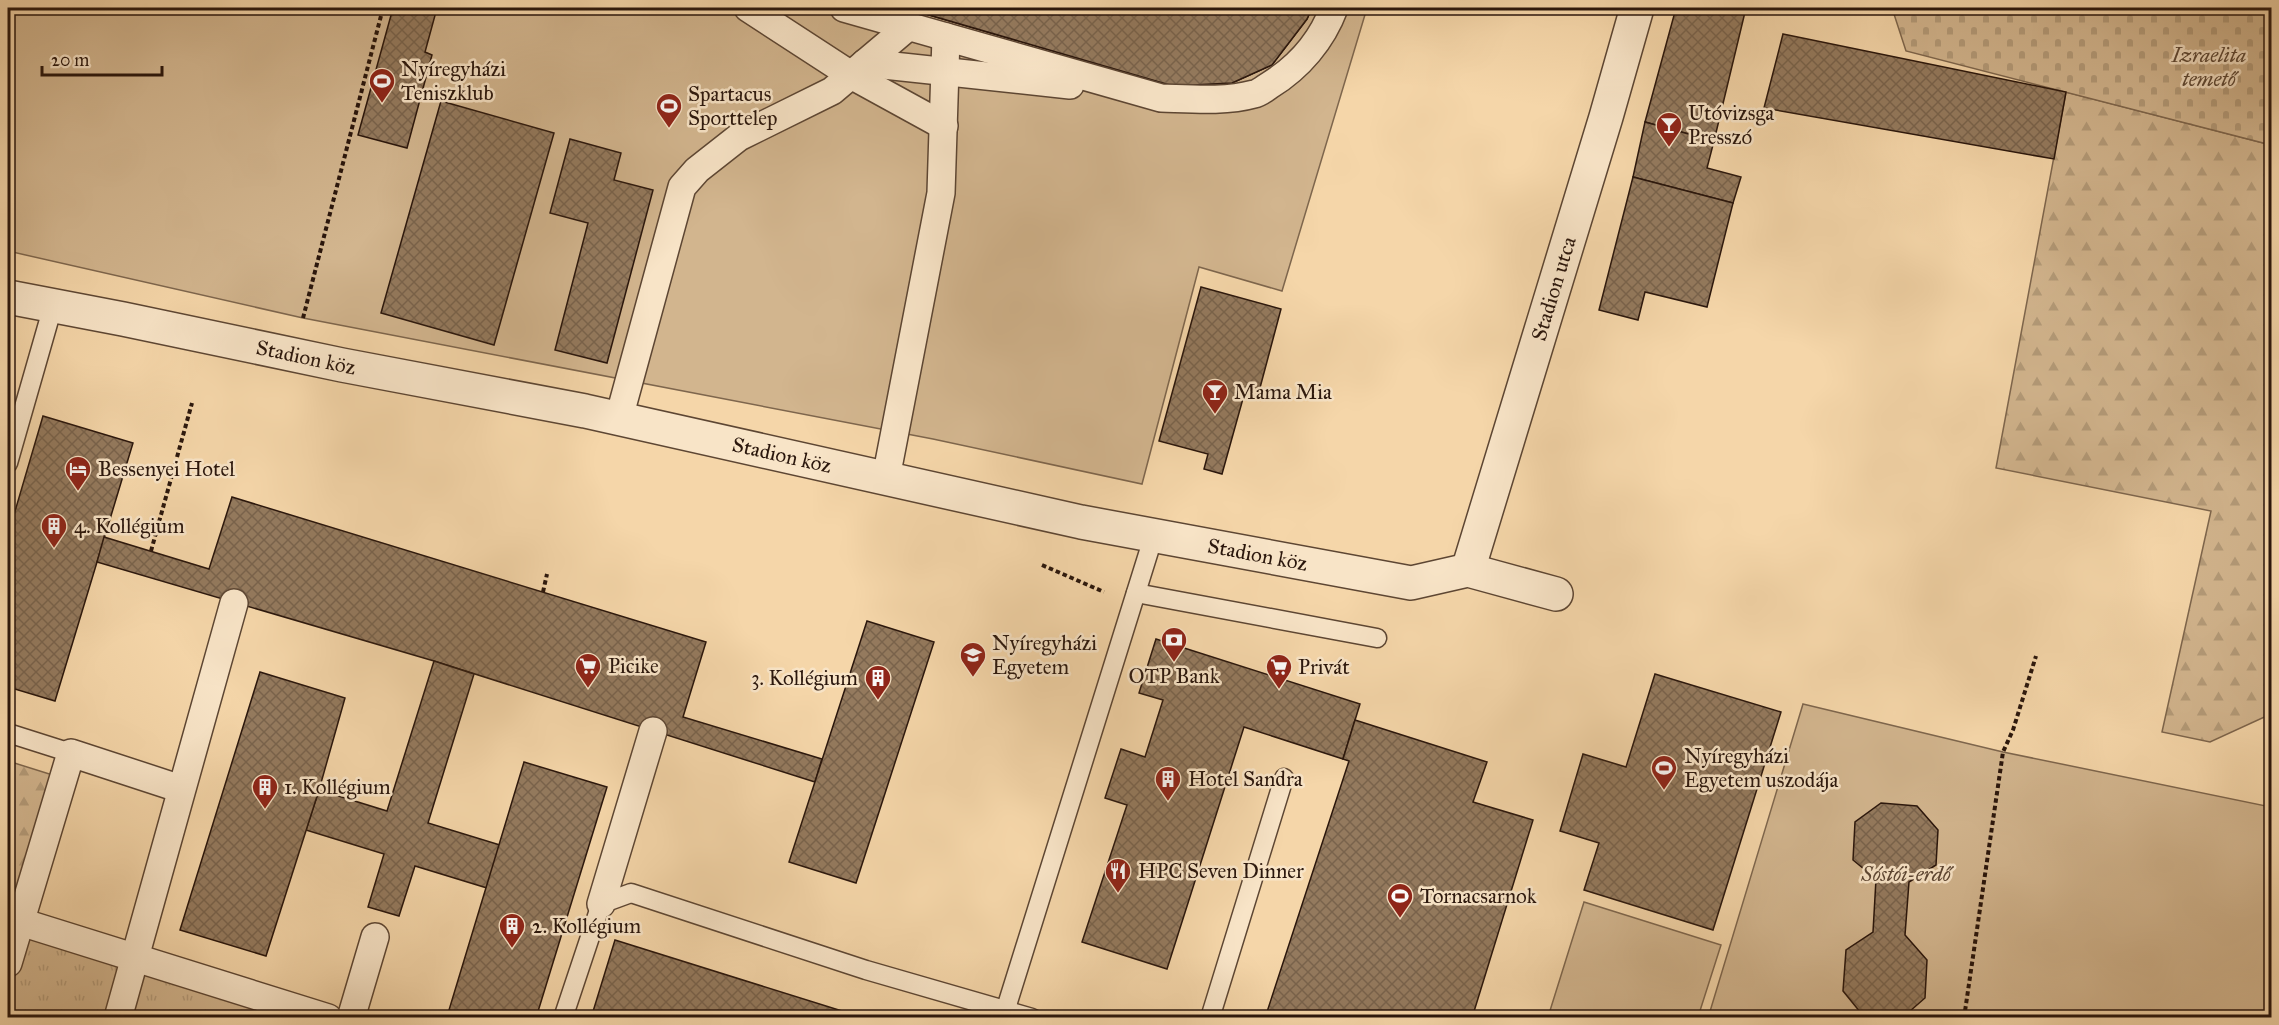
<svg xmlns="http://www.w3.org/2000/svg" width="2279" height="1025" font-family="'IM FELL Great Primer',serif">
<defs>
<pattern id="grass-tufts" width="24" height="20" patternUnits="userSpaceOnUse" patternTransform="scale(1.5)"><rect width="24" height="20" fill="#d2b58e"/><path d="M3 7l-1-3M5 7V3M7 7l1-3M15 17l-1-3M17 17v-4M19 17l1-3" fill="none" stroke="#b49b79"/></pattern>
<pattern id="forest-firs" width="22" height="20" patternUnits="userSpaceOnUse" patternTransform="scale(1.5)"><rect width="22" height="20" fill="#d2b58e"/><path d="M5 1l3.5 6h-7zM16 11l3.5 6h-7z" fill="#b49b79"/></pattern>
<pattern id="cemetery-stones" width="16" height="16" patternUnits="userSpaceOnUse" patternTransform="scale(1.5)"><rect width="16" height="16" fill="#d2b58e"/><path d="M2 7V4a2 2 0 0 1 4 0v3zM10 15v-3a2 2 0 0 1 4 0v3z" fill="#b49b79"/></pattern>
<pattern id="building-cross-hatch" width="8" height="8" patternUnits="userSpaceOnUse" patternTransform="scale(1.5)"><rect width="8" height="8" fill="#947a5e"/><path d="M0 0l8 8M0 8l8-8" fill="none" stroke="#79634c"/></pattern>
</defs>
<rect width="100%" height="100%" fill="#f5d6a9"/>
<filter id="stains"><feTurbulence type="fractalNoise" baseFrequency=".00333" numOctaves="4"/><feColorMatrix values="0 0 0 0 .2 0 0 0 0 .09 0 0 0 0 .02 0 0 0 .5 -.17"/></filter>
<radialGradient id="worn" r=".72"><stop offset=".6" stop-color="#630" stop-opacity="0"/><stop offset="1" stop-color="#630" stop-opacity=".3"/></radialGradient>
<!-- grass -->
<path fill="url(#grass-tufts)" stroke="#7e664d" stroke-width="1.5" d="M8 911 297 1018H8Z"/>
<!-- forest -->
<g fill="url(#forest-firs)" stroke="#7e664d" stroke-width="1.5">
<path d="M2066 92 2271 145V714L2210 742 2162 732 2211 511 1996 468Z"/>
<path d="M8 761 59 777 19 915 8 911Z"/>
</g>
<!-- cemetery -->
<path fill="url(#cemetery-stones)" stroke="#7e664d" stroke-width="1.5" d="M1892 8H2271V145L1906 51Z"/>
<!-- garden -->
<g fill="#d2b58e" stroke="#7e664d" stroke-width="1.5">
<path d="M8 8H1367L1282 291 1199 267 1142 484 933 439 303 318 8 251Z"/>
<path d="M1803 704 2003 752 2271 807V1017L1708 1018Z"/>
<path d="M1584 902 1721 945 1698 1017H1548Z"/>
</g>
<!-- building -->
<g fill="url(#building-cross-hatch)" stroke="#2a160c" stroke-width="1.5">
<path d="M393 8H437L425 52 432 55 407 148 358 135Z"/>
<path d="M905 8H1312L1307 19 1272 65 1232 83 1173 86Z"/>
<path d="M905 8H1312L1307 19 1272 65 1232 83 1173 86Z"/>
<path d="M1676 8H1746L1714 141 1645 122Z"/>
<path d="M1783 34 2066 92 2054 159 1764 108Z"/>
<path d="M441 101 554 133 494 345 381 313Z"/>
<path d="M1645 122 1714 141 1707 168 1741 177 1733 203 1633 177Z"/>
<path d="M570 139 621 153 614 180 653 190 607 363 555 350 588 223 550 213Z"/>
<path d="M1633 177 1733 203 1707 307 1645 292 1638 320 1599 310Z"/>
<path d="M1201 287 1281 309 1257 399 1244 395 1222 474 1204 469 1208 454 1159 441Z"/>
<path d="M43 416 133 443 55 701 8 687V535Z"/>
<path d="M232 497 706 642 683 717 822 759 815 782 434 661 97 562 104 537 209 569Z"/>
<path d="M867 621 934 642 856 883 789 862Z"/>
<path d="M1156 639 1360 704 1343 759 1244 727 1167 969 1082 942 1127 805 1105 798 1121 749 1145 757 1163 700 1139 693Z"/>
<path d="M434 661 474 674 428 823 500 845 487 888 415 866 399 916 368 907 384 854 306 830 319 790 387 811Z"/>
<path d="M260 672 345 698 319 790 266 956 180 930Z"/>
<path d="M1655 674 1781 712 1713 930 1584 890 1599 843 1560 831 1583 754 1626 767Z"/>
<path d="M1355 720 1487 762 1473 802 1533 820 1472 1018H1265L1349 761 1343 759Z"/>
<path d="M524 762 607 787 536 1018H474L449 1010Z"/>
<path d="M1881 803 1917 806 1938 830 1936 865 1909 882 1905 935 1927 960 1925 998 1902 1018H1865L1843 991 1846 950 1873 932 1876 879 1853 860 1855 822Z"/>
<path d="M615 940 842 1011 839 1018H591Z"/>
</g>
<g fill="none" stroke-linecap="round" stroke-linejoin="round">
<!-- service casing -->
<g stroke="#5d4633" stroke-width="21">
<g id="service">
<path d="M8 463 53 306"/>
<path d="M1136 593 1377 638"/>
<path d="M8 733 71 753"/>
<path d="M563 1018 601 904 631 893 866 970 1032 1018"/>
<path d="M1003 1018 1154 535"/>
<path d="M1210 1018 1284 778"/>
</g>
</g>
<!-- pedestrian casing -->
<g stroke="#5d4633" stroke-width="30">
<g id="pedestrian">
<path d="M748 8 851 75 944 126"/>
<path d="M844 8 1161 98C1192 99 1225 102 1254 94 1260 93 1265 88 1270 85 1299 67 1322 40 1334 8"/>
<path d="M865 63 1070 85"/>
<path d="M619 418 682 187 697 170 739 137 832 91 909 26"/>
<path d="M886 478 941 193 946 37"/>
<path d="M601 904 653 731"/>
<path d="M8 918 328 1018"/>
<path d="M8 963 71 753 181 789"/>
<path d="M118 1018 234 603"/>
<path d="M351 1018 375 937"/>
</g>
</g>
<!-- minor casing -->
<g stroke="#5d4633" stroke-width="36">
<g id="minor">
<path id="s1" d="M8 297 123 319 342 365 585 411 1081 522 1411 583 1468 570 1556 594"/>
<path id="s2" d="M1468 570 1606 117 1637 8"/>
</g>
</g>
<!-- path -->
<g stroke="#2a160c" stroke-width="4" stroke-dasharray="4.5 3" stroke-linecap="butt">
<path d="M303 318 383 8"/>
<path d="M151 551 192 403"/>
<path d="M1042 565 1104 592"/>
<path d="M543 592 547 574"/>
<path d="M1964 1018 2003 752 2013 730 2036 656"/>
</g>
<!-- service -->
<use href="#service" stroke="#f8e4c7" stroke-width="18"/>
<!-- pedestrian -->
<use href="#pedestrian" stroke="#f8e4c7" stroke-width="27"/>
<!-- minor -->
<use href="#minor" stroke="#f8e4c7" stroke-width="33"/>
</g>
<!-- icons -->
<defs>
<g id="stadium-pin" transform="scale(1.35)"><path d="M0 17L-7.5 6A9.5 9.5 0 1 1 7.5 6Z" fill="#8f2418" stroke="#f8e4c7"/><path d="M0-5a6.5 5 0 1 0 0 10a6.5 5 0 1 0 0-10ZM-3.5-1.8h7v3.6h-7Z" fill="#fff"/></g>
<g id="bar-pin" transform="scale(1.35)"><path d="M0 17L-7.5 6A9.5 9.5 0 1 1 7.5 6Z" fill="#8f2418" stroke="#f8e4c7"/><path d="M-6-5H6L.8 .8V4.5H3.5V6h-7V4.5H-.8V.8Z" fill="#fff"/></g>
<g id="hotel-pin" transform="scale(1.35)"><path d="M0 17L-7.5 6A9.5 9.5 0 1 1 7.5 6Z" fill="#8f2418" stroke="#f8e4c7"/><path d="M-6-4.5h1.5V1H6V5H4.5V3h-9V5H-6ZM-4 0a1.8 1.8 0 1 1 3.6 0ZM.5 0V-2.5h3Q6-2.5 6 0Z" fill="#fff"/></g>
<g id="building-pin" transform="scale(1.35)"><path d="M0 17L-7.5 6A9.5 9.5 0 1 1 7.5 6Z" fill="#8f2418" stroke="#f8e4c7"/><path d="M-4-6H4V6H1V3H-1V6H-4ZM-2.5-4.3h1.7v1.8h-1.7ZM.8-4.3h1.7v1.8H.8ZM-2.5-1h1.7V.8h-1.7ZM.8-1h1.7V.8H.8Z" fill="#fff"/></g>
<g id="bank-pin" transform="scale(1.35)"><path d="M0 17L-7.5 6A9.5 9.5 0 1 1 7.5 6Z" fill="#8f2418" stroke="#f8e4c7"/><path d="M-6-4H6V4H-6ZM0-2.3a2.3 2.3 0 1 0 0 4.6a2.3 2.3 0 1 0 0-4.6Z" fill="#fff"/></g>
<g id="university-pin" transform="scale(1.35)"><path d="M0 17L-7.5 6A9.5 9.5 0 1 1 7.5 6Z" fill="#8f2418" stroke="#f8e4c7"/><path d="M0-5L7-2L0 1L-7-2ZM-4 1L0 2.5L4 1V4Q0 6-4 4Z" fill="#fff"/></g>
<g id="supermarket-pin" transform="scale(1.35)"><path d="M0 17L-7.5 6A9.5 9.5 0 1 1 7.5 6Z" fill="#8f2418" stroke="#f8e4c7"/><path d="M-6-5.5h2.5l.6 2H6L4.5 2H-2.5L-4.4-4H-6ZM-1.5 3.2a1.3 1.3 0 1 0 .1 0ZM3 3.2a1.3 1.3 0 1 0 .1 0Z" fill="#fff"/></g>
<g id="restaurant-pin" transform="scale(1.35)"><path d="M0 17L-7.5 6A9.5 9.5 0 1 1 7.5 6Z" fill="#8f2418" stroke="#f8e4c7"/><path d="M-5-6h1v4h1v-4h1v4h1v-4h1v5L-1.5 .5V6h-2V.5L-5-1ZM5-6V6H3V1.5H1.5Q1.5-4 5-6Z" fill="#fff"/></g>
</defs>
<g fill-rule="evenodd">
<use href="#stadium-pin" x="382" y="81"/>
<use href="#stadium-pin" x="669" y="106"/>
<use href="#bar-pin" x="1669" y="125"/>
<use href="#bar-pin" x="1215" y="392"/>
<use href="#hotel-pin" x="78" y="469"/>
<use href="#building-pin" x="54" y="526"/>
<use href="#bank-pin" x="1174" y="640"/>
<use href="#university-pin" x="973" y="655"/>
<use href="#supermarket-pin" x="588" y="666"/>
<use href="#supermarket-pin" x="1279" y="667"/>
<use href="#building-pin" x="878" y="678"/>
<use href="#stadium-pin" x="1664" y="768"/>
<use href="#building-pin" x="1168" y="779"/>
<use href="#building-pin" x="265" y="787"/>
<use href="#restaurant-pin" x="1118" y="871"/>
<use href="#stadium-pin" x="1400" y="896"/>
<use href="#building-pin" x="512" y="926"/>
</g>
<g text-anchor="middle" dominant-baseline="central" stroke-width="5" stroke-linejoin="round" paint-order="stroke">
<!-- park labels -->
<g font-size="21" font-style="italic" fill="#5c4633" stroke="#f8e4c7">
<text x="2209" y="55">Izraelita<tspan x="2209" dy="24">temető</tspan></text>
<text x="1906" y="874">Sóstói-erdő</text>
</g>
<!-- poi labels -->
<g font-size="21" fill="#2a160c" stroke="#f8e4c7" text-anchor="start">
<text x="401" y="69">Nyíregyházi<tspan x="401" dy="24">Teniszklub</tspan></text>
<text x="688" y="94">Spartacus<tspan x="688" dy="24">Sporttelep</tspan></text>
<text x="1688" y="113">Utóvizsga<tspan x="1688" dy="24">Presszó</tspan></text>
<text x="1234" y="392">Mama Mia</text>
<text x="98" y="469">Bessenyei Hotel</text>
<text x="74" y="526">4. Kollégium</text>
<text x="992" y="643">Nyíregyházi<tspan x="992" dy="24">Egyetem</tspan></text>
<text x="608" y="666">Picike</text>
<text x="1298" y="667">Privát</text>
<text x="1174" y="676" text-anchor="middle">OTP Bank</text>
<text x="858" y="678" text-anchor="end">3. Kollégium</text>
<text x="1684" y="756">Nyíregyházi<tspan x="1684" dy="24">Egyetem uszodája</tspan></text>
<text x="1188" y="779">Hotel Sandra</text>
<text x="284" y="787">1. Kollégium</text>
<text x="1138" y="871">HPC Seven Dinner</text>
<text x="1420" y="896">Tornacsarnok</text>
<text x="532" y="926">2. Kollégium</text>
</g>
<!-- street labels -->
<g font-size="21" fill="#2a160c" stroke="#f8e4c7">
<text stroke="none"><textPath href="#s2" startOffset="294">Stadion utca</textPath></text>
<text stroke="none"><textPath href="#s1" startOffset="304">Stadion köz</textPath></text>
<text stroke="none"><textPath href="#s1" startOffset="790">Stadion köz</textPath></text>
<text stroke="none"><textPath href="#s1" startOffset="1276">Stadion köz</textPath></text>
</g>
</g>
<!-- margin -->
<rect width="2279" height="1025" fill="none" stroke="#f5d6a9" stroke-width="30"/>
<rect x="9" y="9" width="2261" height="1007" fill="none" stroke="#2a160c" stroke-width="3"/>
<rect x="15" y="15" width="2249" height="995" fill="none" stroke="#2a160c" stroke-width="1.5"/>
<!-- scale -->
<path d="M42 66v9h120v-9" fill="none" stroke="#2a160c" stroke-width="3"/>
<text x="51" y="66" font-size="18" fill="#2a160c" stroke="#f8e4c7" stroke-width="4.5" paint-order="stroke">20 m</text>
<rect width="100%" height="100%" filter="url(#stains)"/>
<rect width="100%" height="100%" fill="url(#worn)"/>
</svg>
